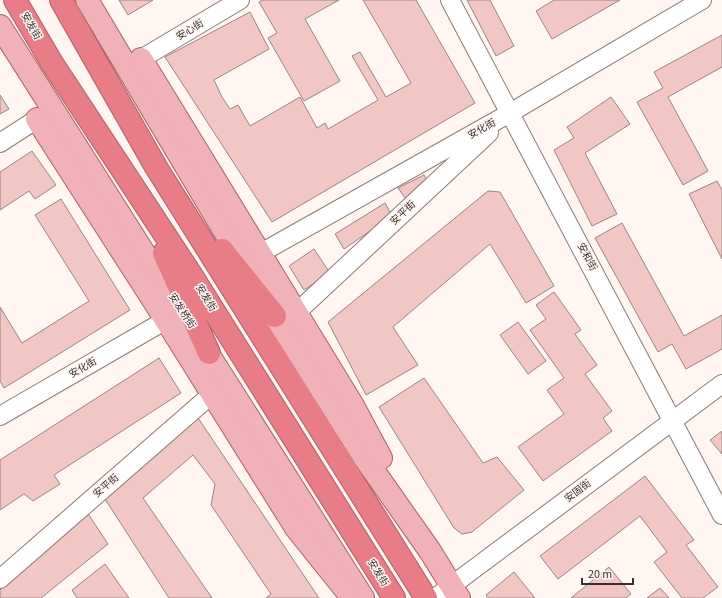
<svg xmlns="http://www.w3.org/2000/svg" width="722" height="598" font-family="'Source Sans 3','Noto Sans SC',sans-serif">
<rect width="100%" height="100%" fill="#fff5f1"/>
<!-- building -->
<g fill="#f1c6c3" stroke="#968684">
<path d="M119 0H153L128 15Z"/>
<path d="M263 0H339L305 19 340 81 304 101 268 38 277 33 259 2Z"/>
<path d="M363 0H416L475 103 272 222 165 57 250 12 269 49 214 80 222 97 230 109 238 105 250 126 300 97 317 128 325 123 328 129 378 100 352 56 360 52 386 97 411 83Z"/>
<path d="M467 0H490L514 46 496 56Z"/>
<path d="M554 0H620L552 39 536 11Z"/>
<path d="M722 35V67L668 97 708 171 683 185 637 102 663 88 654 72Z"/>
<path d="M0 95 9 109 0 114Z"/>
<path d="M611 97 630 124 585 153 617 214 592 226 554 150 574 138 567 127Z"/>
<path d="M32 151 56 185 35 199 29 191 0 210V172Z"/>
<path d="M424 175 430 184 408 202 398 188Z"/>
<path d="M717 181 722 190V259L689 194Z"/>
<path d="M488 191 500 192 554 286 526 303 490 244 393 327 418 365 366 395 328 322Z"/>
<path d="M61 199 130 310 4 388 0 381V307L22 343 89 301 35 215Z"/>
<path d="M385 203 392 216 344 249 335 234Z"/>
<path d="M622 223 684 336 722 315V349L686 369 672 344 658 352 595 238Z"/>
<path d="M314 249 330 273 304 290 289 266Z"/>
<path d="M554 292 581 330 575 334 597 365 585 374 612 411 603 418 612 431 543 481 518 447 564 414 547 390 564 378 530 330 546 319 536 305Z"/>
<path d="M518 322 546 361 528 374 500 335Z"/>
<path d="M159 358 181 393 54 475 60 484 33 501 24 494 0 510V460Z"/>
<path d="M424 378 483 463 497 457 524 490 472 532 462 534 454 528 379 407Z"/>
<path d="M194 412 319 598H266L271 594 211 505 215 484 193 455 143 498 212 598H169L103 496Z"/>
<path d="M722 431V454L710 440Z"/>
<path d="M645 476 694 540 686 545 718 587 703 598H682L654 562 667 552 640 516 558 579 540 556Z"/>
<path d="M85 509 108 544 41 598H0V590Z"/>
<path d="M105 564 129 598H77L72 590Z"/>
<path d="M609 567 631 594 626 598H571Z"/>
<path d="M514 572 535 598H488L486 595Z"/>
<path d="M660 588 669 598H647Z"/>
</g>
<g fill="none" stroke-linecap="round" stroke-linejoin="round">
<!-- minor casing -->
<g stroke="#8a7b75" stroke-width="20">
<g id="minor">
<path d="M450 0 722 515"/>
<path d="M141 59 240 0"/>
<path d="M0 143 37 119"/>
<path d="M259 254 510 113 702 0"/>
<path d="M295 314 489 133"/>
<path d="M0 416 166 320"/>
<path d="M0 579 212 394"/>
<path d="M435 598 722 384"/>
</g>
</g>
<!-- major casing -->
<g stroke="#aa6268" stroke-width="24">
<g id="major">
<path d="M87 0 275 316 366 460 430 551 459 598"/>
<path d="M0 26 363 598"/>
<path d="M141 59 352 404 381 458"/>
<path d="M37 119 166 320 296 528 345 589"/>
</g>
</g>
<!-- highway casing -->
<g stroke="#aa6268" stroke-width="24">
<g id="highway">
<path d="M15 0 52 63 192 276 394 598"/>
<path d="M61 0 156 167 426 598"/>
<path d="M222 250 275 316"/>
<path d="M164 253 209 353"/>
</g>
</g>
<!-- minor -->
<use href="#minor" stroke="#fff" stroke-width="18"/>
<!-- major -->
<use href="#major" stroke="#f1b1b8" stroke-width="22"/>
<!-- highway -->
<use href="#highway" stroke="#e87d88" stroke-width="22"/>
</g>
<g text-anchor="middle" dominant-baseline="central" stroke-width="3" stroke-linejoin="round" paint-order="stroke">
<!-- street labels -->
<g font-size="10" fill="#37312e" stroke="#fff5f1">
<text transform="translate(31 26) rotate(60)">安发街</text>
<text transform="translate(190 30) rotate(-31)">安心街</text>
<text transform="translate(482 129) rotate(-29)">安化街</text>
<text transform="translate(403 213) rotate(-43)">安平街</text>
<text transform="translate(587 257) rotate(62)">安和街</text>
<text transform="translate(206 298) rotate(58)">安发街</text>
<text transform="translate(182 311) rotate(57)">安发桥街</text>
<text transform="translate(83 368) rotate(-30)">安化街</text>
<text transform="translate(106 486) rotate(-41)">安平街</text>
<text transform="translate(578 491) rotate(-37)">安固街</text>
<text transform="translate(378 573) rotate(58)">安发街</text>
</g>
</g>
<!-- scale -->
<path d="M582 578v6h51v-6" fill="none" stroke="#37312e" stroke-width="2"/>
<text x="588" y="578" font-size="12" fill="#37312e" stroke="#fff5f1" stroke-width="3" paint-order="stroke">20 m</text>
</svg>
